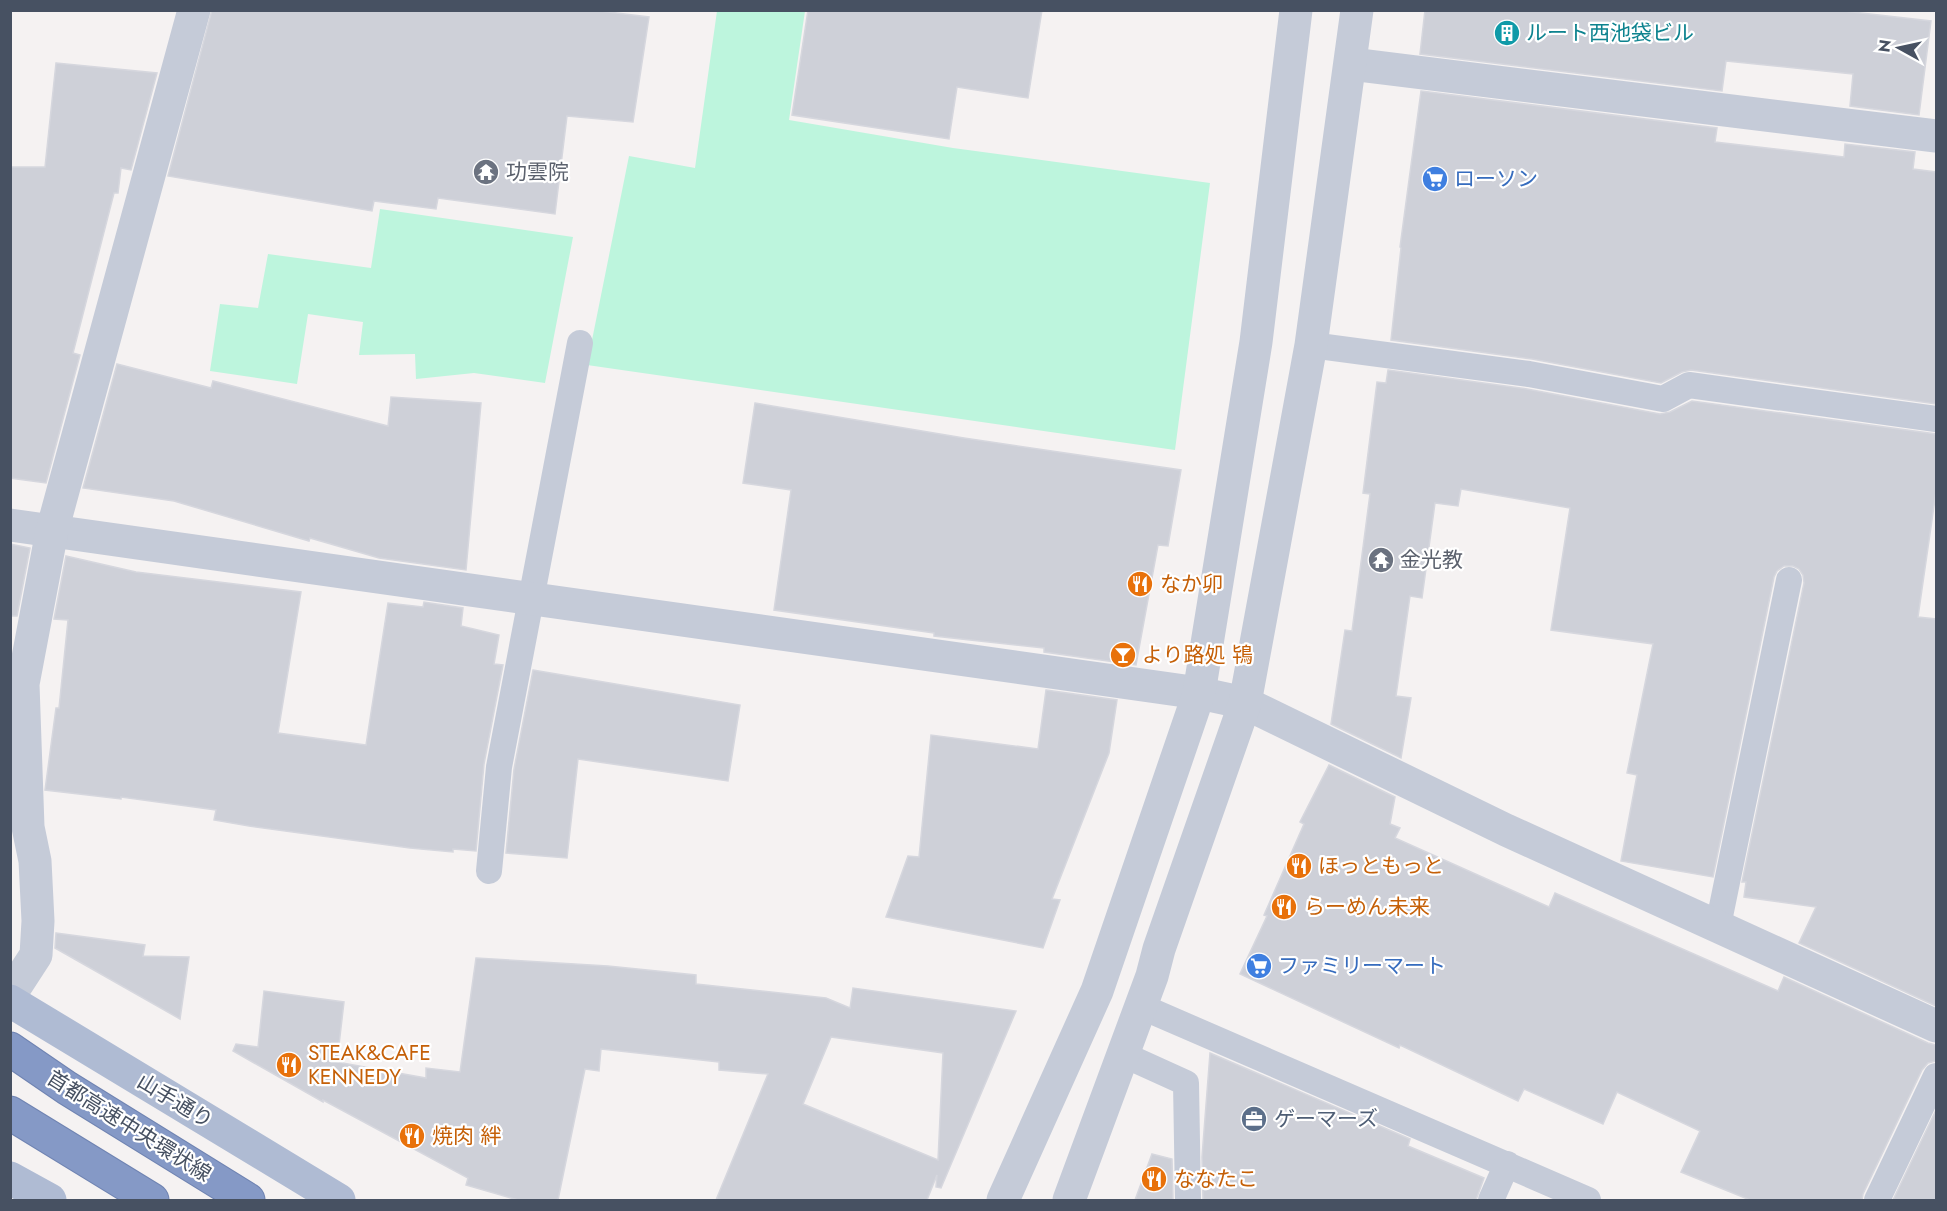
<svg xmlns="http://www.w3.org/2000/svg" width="1947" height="1211" font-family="Jost,'Noto Sans JP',sans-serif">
<rect width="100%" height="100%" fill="#f5f2f2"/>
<!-- green -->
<g fill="#bdf5dd">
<path d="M717 11H805L789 120 953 148 1210 183 1175 450 587 365 629 156 695 168Z"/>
<path d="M380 209 573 237 545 383 474 373 416 379 415 354 359 355 363 322 308 314 297 384 210 371 220 304 258 308 268 254 371 268Z"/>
</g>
<!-- building -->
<g fill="#ced0d8" stroke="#d6d7de" stroke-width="1.5" fill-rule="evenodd">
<path d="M212 10H592L649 17 633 122 567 116 555 214 438 198 436 209 374 201 372 211 168 176Z"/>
<path d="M808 10H1042L1028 98 957 87 949 139 792 115Z"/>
<path d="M1425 10H1835L1931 21 1919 115 1850 106 1853 74 1726 61 1722 91 1420 54Z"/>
<path d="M56 63 157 73 131 170 121 168 118 193H114L73 353 80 355 46 483 10 478V167H45Z"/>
<path d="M1421 91 1717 128 1715 142 1844 157 1845 144 1915 152 1913 169 1936 172V404L1691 370 1682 372 1661 383 1532 359 1391 340 1401 248 1400 247Z"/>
<path d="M117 364 211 388 213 381 388 426 391 397 481 403 466 570 379 558 310 538 309 541 174 501 83 488Z"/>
<path d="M1388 370 1527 389 1660 414 1670 412 1692 401 1936 434V492L1918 617 1936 619V1006L1799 943 1816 907 1744 897 1746 882H1742L1804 583 1803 575 1799 569 1793 566H1784L1777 571 1774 577 1713 877 1621 861 1637 775 1627 773 1653 644 1551 630 1570 508 1461 489 1458 506 1435 503 1422 598 1410 596 1396 696 1411 698 1401 758 1331 724 1345 630 1352 631 1370 494 1363 493 1377 382 1386 383Z"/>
<path d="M755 403 964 438 1181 470 1168 546 1158 545 1136 665 1044 652V648L934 636V633L774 610 791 490 743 483Z"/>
<path d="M10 544 30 548 17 616H10Z"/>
<path d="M66 556 136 572 301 592 278 733 366 745 388 603 423 607 424 602 463 608 461 626 499 635 494 664 503 665 484 764 476 851 453 849V852L410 848 249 826 214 820 216 810 121 797V799L45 790 56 708H59L68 620 54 619Z"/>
<path d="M533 670 740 705 728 781 578 759 567 858 506 853 514 769Z"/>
<path d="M1046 690 1117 700 1109 753 1052 899 1060 900 1043 948 886 917 908 856 919 857 931 735 1038 749Z"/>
<path d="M1329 765 1395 797 1390 824 1400 828 1395 838 1549 907 1555 893 1778 991 1784 977 1928 1043 1936 1045V1061L1928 1063 1922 1070 1863 1194 1862 1200H1750L1681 1172 1700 1131 1617 1092 1603 1124 1524 1089 1518 1101 1400 1045 1399 1048 1240 974 1267 916 1264 915 1304 824 1300 822Z"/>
<path d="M56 933 145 945 143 956 189 957 180 1019 55 948Z"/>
<path d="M476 958 608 966 696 975V984L826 998 850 1008 853 988 1016 1011 941 1188 936 1187 937 1175 927 1200H716L768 1074 719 1070V1062L601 1049 599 1071 585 1069 558 1200H518L466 1185 468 1178 323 1100V1102L233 1051 236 1044 258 1047 264 991 344 1002 337 1062 426 1078V1068L460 1072ZM831 1037 943 1053 938 1160 803 1104Z"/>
<path d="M1210 1053 1410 1139 1408 1146 1484 1178 1476 1200H1203L1202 1157Z"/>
<path d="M1936 1110V1200H1893Z"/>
<path d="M1152 1154 1172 1159 1173 1200H1135Z"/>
</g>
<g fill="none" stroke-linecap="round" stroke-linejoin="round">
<!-- motorway casing -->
<g stroke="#7084b2" stroke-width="35">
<g id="motorway">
<path d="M10 1049 67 1088 248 1200"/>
<path d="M10 1113 152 1200"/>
</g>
</g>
<!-- service -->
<g stroke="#c5cbd8" stroke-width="26">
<path d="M1311 345 1529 374 1663 399 1689 385 1936 419"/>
<path d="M489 871 499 767 580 343"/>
<path d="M1718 926 1789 580"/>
<path d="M1140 1006 1588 1200"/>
<path d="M1122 1054 1186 1083 1188 1200"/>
<path d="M1491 1200 1507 1164"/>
<path d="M1877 1200 1936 1076"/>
</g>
<!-- minor -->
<g stroke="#c5cbd8" stroke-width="33">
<path d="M1351 64 1936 136"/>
<path d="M10 525 1199 693 1245 703 1506 830 1936 1026"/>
<path d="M10 995 36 955 38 921 35 861 28 827 23 684 52 531 194 10"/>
</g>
<!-- tertiary -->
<g stroke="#c5cbd8" stroke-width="33">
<path d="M1003 1200 1097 991 1199 693 1256 342 1296 10"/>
<path d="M1069 1200 1152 976 1159 949 1245 703 1311 345 1357 10"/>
</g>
<!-- primary -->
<g stroke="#afbbd3" stroke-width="33">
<path d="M10 1001 339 1200"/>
<path d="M10 1178 50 1200"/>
</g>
<!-- motorway -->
<use href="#motorway" stroke="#8599c6" stroke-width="33"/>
</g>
<!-- icons -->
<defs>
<g id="building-disc" transform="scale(1.35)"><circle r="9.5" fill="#0f9aa8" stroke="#fff"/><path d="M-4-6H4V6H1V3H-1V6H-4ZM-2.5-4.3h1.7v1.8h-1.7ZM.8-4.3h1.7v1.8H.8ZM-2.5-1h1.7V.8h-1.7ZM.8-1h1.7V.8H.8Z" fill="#fff"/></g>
<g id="temple-disc" transform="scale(1.35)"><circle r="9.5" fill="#6b7280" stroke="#fff"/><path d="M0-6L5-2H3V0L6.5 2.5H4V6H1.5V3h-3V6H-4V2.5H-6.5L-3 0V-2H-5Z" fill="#fff"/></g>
<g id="supermarket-disc" transform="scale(1.35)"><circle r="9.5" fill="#3f7fe0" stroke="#fff"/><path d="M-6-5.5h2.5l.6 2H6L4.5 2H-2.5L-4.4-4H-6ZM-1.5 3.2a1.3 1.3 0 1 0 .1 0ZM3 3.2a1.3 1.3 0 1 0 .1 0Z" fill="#fff"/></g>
<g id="restaurant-disc" transform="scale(1.35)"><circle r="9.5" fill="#e8710a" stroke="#fff"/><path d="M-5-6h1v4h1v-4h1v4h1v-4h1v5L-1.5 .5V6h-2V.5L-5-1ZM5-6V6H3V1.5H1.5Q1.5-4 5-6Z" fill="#fff"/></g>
<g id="bar-disc" transform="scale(1.35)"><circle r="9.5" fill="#e8710a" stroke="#fff"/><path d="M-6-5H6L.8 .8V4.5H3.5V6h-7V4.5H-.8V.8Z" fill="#fff"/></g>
<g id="office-disc" transform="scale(1.35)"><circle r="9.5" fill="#5c6f8a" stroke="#fff"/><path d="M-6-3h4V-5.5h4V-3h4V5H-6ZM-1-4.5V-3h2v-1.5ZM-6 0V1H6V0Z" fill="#fff"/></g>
</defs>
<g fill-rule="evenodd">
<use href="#building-disc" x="1507" y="33"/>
<use href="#temple-disc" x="486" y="172"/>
<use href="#supermarket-disc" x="1435" y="179"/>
<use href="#temple-disc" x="1381" y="560"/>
<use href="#restaurant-disc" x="1140" y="584"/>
<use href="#bar-disc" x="1123" y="655"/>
<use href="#restaurant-disc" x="1299" y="866"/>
<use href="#restaurant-disc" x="1284" y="907"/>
<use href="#supermarket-disc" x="1259" y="966"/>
<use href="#restaurant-disc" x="289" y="1065"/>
<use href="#office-disc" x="1254" y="1119"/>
<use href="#restaurant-disc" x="412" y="1136"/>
<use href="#restaurant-disc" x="1154" y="1179"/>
</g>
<g text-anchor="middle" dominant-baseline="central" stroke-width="4.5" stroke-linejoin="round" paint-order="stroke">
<!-- culture labels -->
<g font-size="21" fill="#0d838f" stroke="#fff" text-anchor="start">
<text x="1526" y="33">ルート西池袋ビル</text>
</g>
<!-- worship labels -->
<g font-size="21" fill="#5b616d" stroke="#fff" text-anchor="start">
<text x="506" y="172">功雲院</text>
<text x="1400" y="560">金光教</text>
</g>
<!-- shop labels -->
<g font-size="21" fill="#366cbe" stroke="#fff" text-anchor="start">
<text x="1454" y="179">ローソン</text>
<text x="1278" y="966">ファミリーマート</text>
</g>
<!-- food labels -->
<g font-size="21" fill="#c56008" stroke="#fff" text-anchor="start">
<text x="1160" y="584">なか卯</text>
<text x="1142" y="655">より路処 鴇</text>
<text x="1318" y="866">ほっともっと</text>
<text x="1304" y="907">らーめん未来</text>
<text x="308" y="1053">STEAK&amp;CAFE<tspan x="308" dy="24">KENNEDY</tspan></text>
<text x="432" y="1136">焼肉 絆</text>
<text x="1174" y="1179">ななたこ</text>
</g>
<!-- street labels -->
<g font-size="21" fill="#475162" stroke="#fff">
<text transform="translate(175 1101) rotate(31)">山手通り</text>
<text transform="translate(129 1126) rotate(32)">首都高速中央環状線</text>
</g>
<!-- service labels -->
<g font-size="21" fill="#4e5e75" stroke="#fff" text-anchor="start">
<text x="1274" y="1119">ゲーマーズ</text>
</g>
</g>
<!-- border -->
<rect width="1947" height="1211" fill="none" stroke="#475162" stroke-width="24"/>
<!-- north arrow -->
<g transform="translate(1899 48) rotate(278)" stroke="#ffffff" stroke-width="4.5" paint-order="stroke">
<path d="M0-4.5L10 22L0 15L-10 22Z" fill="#475162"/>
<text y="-9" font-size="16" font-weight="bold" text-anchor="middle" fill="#475162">N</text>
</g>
</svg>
